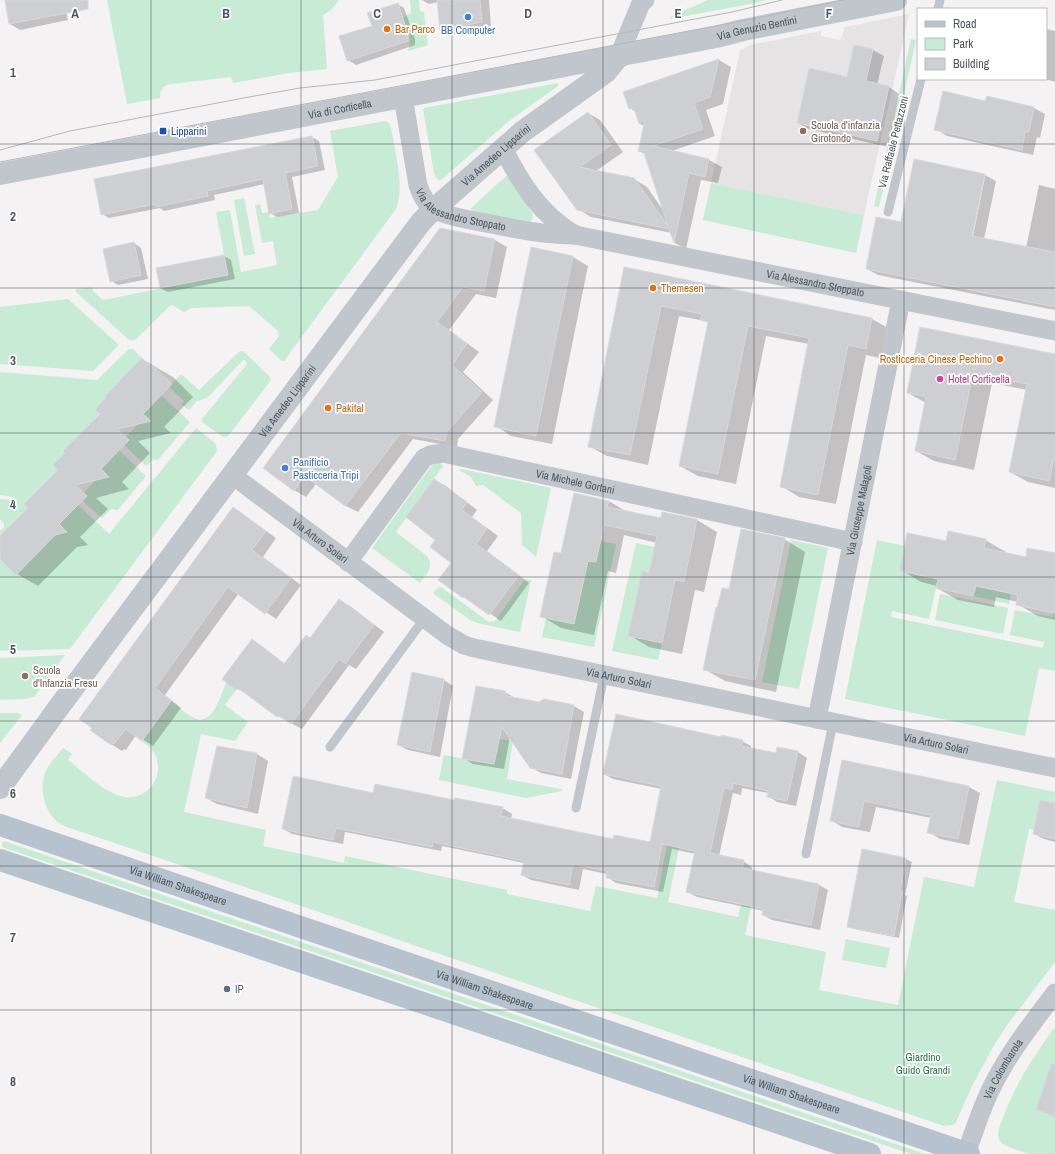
<svg xmlns="http://www.w3.org/2000/svg" width="1055" height="1154" font-family="'Archivo Narrow',sans-serif">
<rect width="100%" height="100%" fill="#f4f2f2"/>
<!-- education -->
<path fill="#e5e3e3" d="M909 14 864 215 711 183 740 50 750 45 821 31V36L840 40 845 27Z"/>
<!-- green -->
<g fill="#c7ebd4">
<path d="M107 0H339L331 10 323 15 327 69 289 73 233 83 231 77 171 84C163 85 160 90 160 98L127 104Z"/>
<path d="M410 0H419L420 11 424 12 428 45 408 51 410 40 402 18 411 13Z"/>
<path d="M708 0H767L750 4 670 19 672 16Z"/>
<path d="M911 39 916 40 879 207 874 206Z"/>
<path d="M558 83V86L509 121 442 179 438 180 434 173 423 109 424 108Z"/>
<path d="M385 121 389 123 391 128C395 151 405 187 396 209L284 361H282L269 349 279 336 278 331 249 306 195 308H191L185 312C179 311 177 306 171 305L135 340H129L75 291 77 289 92 287 93 291 103 300 228 275 216 212 230 210 241 272 277 265 273 241 262 243 255 205 260 204 262 213 269 212 270 218 318 210 338 177 330 131Z"/>
<path d="M506 176H508L532 212C533 216 533 221 528 223L474 212 471 210V208Z"/>
<path d="M711 183 864 215 856 253 703 220Z"/>
<path d="M244 198 255 254 244 256 234 200Z"/>
<path d="M68 299 119 345 93 371 0 364V307Z"/>
<path d="M129 349H133L142 358 105 396 108 399 102 402 95 410 99 414 64 451 66 454 60 458 53 465 58 470 24 504 28 508 0 536V531L4 528V524L0 519V499L13 500 14 497 0 495V372L97 380Z"/>
<path d="M240 351H243L270 377 271 380 228 436 223 437 202 422V419L247 364 245 360H243L207 398 197 401 189 410 181 404 184 401 169 387 181 374 199 390Z"/>
<path d="M161 395 190 422 157 461 154 459 146 466 124 445 129 440 126 437 138 424 150 420 143 414Z"/>
<path d="M196 428 216 444 217 451 70 649 0 651V559L55 535 67 532 59 524 78 505 109 534Z"/>
<path d="M119 450 146 476 118 510 111 509 102 518 83 501 87 496 83 493 96 480 101 469Z"/>
<path d="M436 463H441L443 466 396 532 428 557C434 568 426 574 420 583L372 548 432 465Z"/>
<path d="M462 469 551 488 536 557 522 545 521 513 483 485 476 486 471 477 459 470Z"/>
<path d="M791 540 828 548 799 689 762 682Z"/>
<path d="M877 540 905 546 900 571 938 579 929 619 892 611 891 617 1043 648 1044 642 1010 635 1015 610 1053 617 1055 607V671L1039 668 1025 736 845 699Z"/>
<path d="M600 541 616 544 594 647 542 637 546 618 574 624 588 561 596 562Z"/>
<path d="M636 543 654 547 649 573 642 572 628 636 662 643 658 660 612 651Z"/>
<path d="M525 579 531 580 520 632 477 623 470 620 433 593 438 588 441 587 486 620 489 622 495 621Z"/>
<path d="M976 586 1011 594 1009 604 973 596Z"/>
<path d="M940 594 1008 608 1003 634 935 620Z"/>
<path d="M65 655 34 697 24 699 0 700V658Z"/>
<path d="M226 682 236 690 225 705 248 722 235 741 201 734 184 812 266 830 263 846 344 863 345 856 507 890V894L590 911 596 886 657 898 667 845 679 848 668 902 738 917 747 876 757 878 745 935 826 952 819 990 898 1005 924 877 974 887 997 780 1055 792 1054 802 1040 800 1034 830 1029 829 1014 902 1055 910V962L1007 1025 993 1047 972 1086 956 1122 953 1125 944 1126 422 948 331 916 73 829C69 828 64 826 61 824 45 815 39 790 45 773 48 764 57 756 63 748L72 754 68 760C84 772 105 794 125 797 145 800 163 780 157 760 155 751 148 746 142 741L171 701C178 706 186 714 194 718 212 728 222 693 226 682Z"/>
<path d="M0 713H17L22 715 0 743Z"/>
<path d="M499 739 513 741 507 779 561 789 562 791 526 798 439 780 444 755 491 764 495 760Z"/>
<path d="M4 841 925 1154H911L2 847V844Z"/>
<path d="M846 939 890 948 886 968 842 960Z"/>
<path d="M1055 1027V1154C1047 1154 1038 1154 1030 1154 1023 1152 1004 1147 1000 1141 995 1134 1001 1124 1003 1118 1015 1084 1034 1056 1055 1027Z"/>
</g>
<!-- shadow -->
<g fill="#0003" fill-rule="evenodd">
<path d="M6 0H64L68 20 20 30 10 24Z"/>
<path d="M422 0H489L491 28 450 35 441 30 439 2 429 4Z"/>
<path d="M397 4 404 8 415 39V45L356 65 348 60 373 26Z"/>
<path d="M1046 29 1055 31V82L1045 79H1046Z"/>
<path d="M855 46 873 50 884 56 877 85 889 87 899 94 888 147 809 129 798 123 848 78Z"/>
<path d="M719 60 731 67 723 104 706 110 715 136 672 151 709 160 722 167 718 183 701 180 686 249 675 243 672 233 591 217 578 209 535 150 588 113 600 120 623 152 596 171 634 179 647 187 663 210 645 154 639 151 645 126 640 124 636 112 630 108 625 92Z"/>
<path d="M987 97 1034 108 1045 114 1040 138 1037 137 1033 155 947 136 936 129 986 102Z"/>
<path d="M312 137 319 141 325 170 292 177 299 213 277 217 270 213 265 184 214 195 215 200 164 211 160 208 109 218 102 214Z"/>
<path d="M985 175 996 181 984 239 1026 248 1039 185 1055 189V310L878 275 867 269 902 223ZM983 177H985L972 241H970Z"/>
<path d="M441 229 495 240 507 247 496 298 476 294 449 330 479 352 463 372 493 400 458 439 457 447 413 439 358 512 346 506 316 484 306 497 294 490Z"/>
<path d="M134 243 141 248 148 279 118 285 111 281Z"/>
<path d="M224 256 231 260 235 279 168 292 160 288Z"/>
<path d="M573 257 588 266 552 444 511 436 496 426Z"/>
<path d="M625 268 872 319 890 329 884 359 866 355 836 504 799 497 781 486 809 344 766 336 736 484 698 476 680 466 709 323 705 321 679 316 648 465 607 456 589 446Z"/>
<path d="M921 328 1055 355V488L1028 482 1010 472 1027 390 992 383 974 470 934 461 916 451 926 403 908 393Z"/>
<path d="M142 359 173 377 193 397 164 427 171 433 138 441 150 453 122 482 129 489 96 498 108 509 80 537 88 545 77 547 38 586 17 574 0 557V537L29 508Z"/>
<path d="M435 480 446 486 477 510 472 517 498 536 487 551 529 583 501 621 475 603 463 597 452 562 437 539Z"/>
<path d="M609 501 627 512 662 520 663 513 697 520 717 532 704 592 695 590 682 654 649 647 629 635 650 574 657 543 624 535 616 573 608 571 594 635 561 628 541 616 562 555Z"/>
<path d="M233 508 244 515 276 538 263 557 301 585 276 619 239 593 165 695 181 708 153 746 136 735 126 750 124 749 122 751 111 744Z"/>
<path d="M784 539 805 552 776 692 725 681 704 669 718 609 729 590Z"/>
<path d="M985 540 1006 552 1005 554 1026 558 1055 555V620L1038 616 1017 604 1018 602 996 597 994 607 958 600 937 588V586L921 582 901 570 947 542Z"/>
<path d="M339 600 350 606 384 632 356 669 349 665 302 729 278 716 248 694 237 689 252 640 262 646 285 664 311 639Z"/>
<path d="M444 680 453 686 440 757 408 750 398 745Z"/>
<path d="M505 692 515 698 539 703 574 706 584 712 571 779 541 773 531 767 510 737 504 769 473 764 463 758Z"/>
<path d="M722 738 742 741 751 746V749L776 755 798 752 807 758 796 806 777 802 768 796V793L742 788 741 795 733 793 719 856 743 861 752 867V871L819 885 828 890 820 930 772 920 763 915 764 911 697 897 687 892 696 854 672 849 663 892 616 883 607 877V874L583 869 579 890 531 880 522 875 524 863 442 846 441 851 345 832 343 844 292 834 283 829 374 794 455 801 502 808 512 814 511 819 614 840 650 843 662 789 613 779 604 774Z"/>
<path d="M257 754 268 761 258 814 217 804 206 798Z"/>
<path d="M843 761 969 787 980 793 969 845 940 839 929 832 931 818 876 807 870 832 842 827 831 820Z"/>
<path d="M1055 804V842L1044 839 1034 834Z"/>
<path d="M863 850 906 859 912 862 905 895 907 896 899 938 854 929 848 926Z"/>
<path d="M1055 1092V1117L1038 1110Z"/>
</g>
<!-- building -->
<g fill="#cdcfd3" stroke="#d7d9dc">
<path d="M5 0H88V9L9 24Z"/>
<path d="M437 0H480L482 22 440 30Z"/>
<path d="M398 3 408 34V41L347 61 339 36 372 26 367 13Z"/>
<path d="M854 45 873 49 866 81 889 86 877 141 797 123 809 68 847 77Z"/>
<path d="M719 59 710 97 694 103 703 129 653 146 709 159 705 177 689 173 674 243 669 229 577 210 534 150 588 112 611 145 580 167 634 178 668 226 643 150 638 152 645 120 639 124 634 108 629 109 623 92Z"/>
<path d="M943 91 985 101 987 96 1034 107 1029 132H1025L1022 150 934 130Z"/>
<path d="M312 136 318 166 285 173 292 209 269 214 263 179 207 191 208 196 156 207 155 204 101 215 94 179Z"/>
<path d="M914 159 985 174 972 236 1055 252V307L866 269 876 217 901 222Z"/>
<path d="M440 228 495 239 484 291 463 287 437 322 467 344 452 365 482 392 447 432 445 441 401 433 345 506 305 476 294 491 263 468Z"/>
<path d="M134 242 141 275 110 282 103 249Z"/>
<path d="M531 247 573 256 536 436 494 427Z"/>
<path d="M224 255 228 275 160 288 156 268Z"/>
<path d="M624 267 872 318 866 349 848 345 818 495 780 487 809 338 748 326 718 474 679 466 708 322 700 320 702 314 661 306 630 455 588 447Z"/>
<path d="M920 327 1055 354V454L1049 481 1009 472 1027 384 973 373 955 460 915 451 926 397 907 393Z"/>
<path d="M142 358 149 365 151 364 172 384 143 414 151 421 117 429 129 440 101 469 109 477 75 485 87 496 59 524 67 532 55 535 16 575 0 559V536L28 508 24 504 58 470 53 465 65 453 63 451 100 414 95 410 106 397 105 396Z"/>
<path d="M434 479 467 502 462 510 487 529 476 544 519 575 489 615 464 597 463 598 438 580 451 563 430 547 435 540 406 517Z"/>
<path d="M574 493 609 501 607 507 661 518 662 512 697 519 684 582 675 580 662 643 628 636 642 571 649 573 657 536 604 525 596 562 588 561 574 624 540 617 554 552 561 553Z"/>
<path d="M233 507 266 531 252 550 291 578 265 614 228 587 155 688 171 701 142 741 126 729 114 744 113 743 111 745 90 730 92 728 79 719Z"/>
<path d="M741 529 785 538 755 680 703 670 716 607 717 608 722 588 729 589Z"/>
<path d="M948 531 986 539 984 548 1026 557 1027 548 1055 553V613L1016 605 1018 595 976 586 973 596 936 588 938 579 900 571 907 533 946 541Z"/>
<path d="M339 599 374 625 345 664 339 659 291 724 279 715 277 717 238 688 236 690 222 679 252 639 284 664 306 635 310 638Z"/>
<path d="M412 672 444 679 430 752 397 745Z"/>
<path d="M476 686 505 691 507 696 539 702 544 699 574 705 562 774 530 768 502 727 494 764 462 759Z"/>
<path d="M616 714 721 737V735L743 740 741 746 776 753 777 747 798 751 787 801 767 797 768 791 733 783 732 790 724 788 710 853 744 860 742 868 819 884 811 925 762 915 763 909 686 892 695 851 662 844 654 887 606 878 607 871 573 864 569 885 521 875 524 861 433 842 432 847 336 828 333 840 282 829 293 776 373 793 375 784 454 800 455 798 503 807 501 816 613 839 614 835 650 842 661 786 603 774Z"/>
<path d="M217 746 257 753 247 808 205 798Z"/>
<path d="M842 760 969 786 958 839 927 833 931 815 864 801 859 827 830 821Z"/>
<path d="M1040 800 1055 803V839L1033 834Z"/>
<path d="M862 849 906 858 900 891 902 892 894 936 847 927Z"/>
<path d="M1051 1064H1055V1116L1036 1110Z"/>
</g>
<g fill="none" stroke-linecap="round" stroke-linejoin="round">
<!-- service -->
<g stroke="#c0c6cc" stroke-width="9">
<path d="M938 9 940 0"/>
<path d="M888 212 921 79"/>
<path d="M330 747 424 619"/>
<path d="M576 808 604 676"/>
<path d="M806 854 833 723"/>
</g>
<!-- minor -->
<g stroke="#c0c6cc" stroke-width="19">
<path d="M619 56 641 3 645 0"/>
<path id="s1" d="M403 97 418 185C421 194 426 205 435 210 450 217 469 220 486 223 516 229 544 235 575 235L1055 331"/>
<path d="M503 148C521 184 540 214 575 235"/>
<path id="s2" d="M232 475 447 635 464 645 474 648 1055 768"/>
<path id="s3" d="M348 562 424 458 430 455 443 453 853 542"/>
<path id="s4" d="M817 719 901 300"/>
<path id="s5" d="M966 1153C974 1133 980 1112 989 1093 1006 1056 1031 1025 1055 993"/>
</g>
<!-- tertiary -->
<g stroke="#c0c6cc" stroke-width="22">
<path id="s6" d="M0 174 716 37 743 30 896 0"/>
<path id="s7" d="M0 788 59 707 421 222 434 209 522 132 606 72 619 56"/>
</g>
<!-- primary -->
<g stroke="#b6c2cd" stroke-width="22">
<path id="s8" d="M0 825 969 1154"/>
<path d="M0 860 870 1154"/>
</g>
<!-- tram -->
<g stroke="#b5b8bb" stroke-width="1">
<path d="M0 150 70 131 249 97 300 88 375 80 732 12 782 0"/>
<path d="M0 162 757 18 843 0"/>
</g>
</g>
<!-- grid -->
<path fill="none" stroke="#4c555d" stroke-width="1" stroke-opacity="0.55" d="M151 0V1154M301 0V1154M452 0V1154M603 0V1154M754 0V1154M904 0V1154M0 144H1055M0 288H1055M0 433H1055M0 577H1055M0 721H1055M0 866H1055M0 1010H1055"/>
<!-- markers -->
<g fill="#3f7fe0" stroke="#fff" stroke-width="1.5">
<circle cx="468" cy="17" r="4"/>
<circle cx="285" cy="468" r="4"/>
</g>
<g fill="#e8710a" stroke="#fff" stroke-width="1.5">
<circle cx="387" cy="29" r="4"/>
<circle cx="653" cy="288" r="4"/>
<circle cx="1000" cy="359" r="4"/>
<circle cx="328" cy="408" r="4"/>
</g>
<rect fill="#1a4fb4" stroke="#fff" stroke-width="1.5" x="159" y="127" width="8" height="8" rx="2"/>
<g fill="#8d6e63" stroke="#fff" stroke-width="1.5">
<circle cx="803" cy="131" r="4"/>
<circle cx="25" cy="676" r="4"/>
</g>
<circle fill="#d1479c" stroke="#fff" stroke-width="1.5" cx="940" cy="379" r="4"/>
<circle fill="#5c6f8a" stroke="#fff" stroke-width="1.5" cx="227" cy="989" r="4"/>
<g text-anchor="middle" dominant-baseline="central" stroke-width="3.5" stroke-linejoin="round" paint-order="stroke">
<!-- street labels -->
<g font-size="11" fill="#4c555d" stroke="#fff">
<text stroke="none"><textPath href="#s6" startOffset="771">Via Genuzio Bentini</textPath></text>
<text stroke="none"><textPath href="#s6" startOffset="346">Via di Corticella</textPath></text>
<text transform="translate(893 142) rotate(-76)">Via Raffaele Pettazzoni</text>
<text stroke="none"><textPath href="#s7" startOffset="806">Via Amedeo Lipparini</textPath></text>
<text stroke="none"><textPath href="#s1" startOffset="143">Via Alessandro Stoppato</textPath></text>
<text stroke="none"><textPath href="#s1" startOffset="508">Via Alessandro Stoppato</textPath></text>
<text stroke="none"><textPath href="#s7" startOffset="482">Via Amedeo Lipparini</textPath></text>
<text stroke="none"><textPath href="#s3" startOffset="284">Via Michele Gortani</textPath></text>
<text stroke="none"><textPath href="#s4" startOffset="213">Via Giuseppe Malagoli</textPath></text>
<text stroke="none"><textPath href="#s2" startOffset="110">Via Arturo Solari</textPath></text>
<text stroke="none"><textPath href="#s2" startOffset="446">Via Arturo Solari</textPath></text>
<text stroke="none"><textPath href="#s2" startOffset="770">Via Arturo Solari</textPath></text>
<text stroke="none"><textPath href="#s8" startOffset="188">Via William Shakespeare</textPath></text>
<text stroke="none"><textPath href="#s8" startOffset="512">Via William Shakespeare</textPath></text>
<text stroke="none"><textPath href="#s5" startOffset="92">Via Colombarola</textPath></text>
<text stroke="none"><textPath href="#s8" startOffset="836">Via William Shakespeare</textPath></text>
</g>
<!-- food labels -->
<g font-size="11" fill="#c56008" stroke="#fff" text-anchor="start">
<text x="395" y="29">Bar Parco</text>
<text x="661" y="288">Themesen</text>
<text x="992" y="359" text-anchor="end">Rosticceria Cinese Pechino</text>
<text x="336" y="408">Pakital</text>
</g>
<!-- shop labels -->
<g font-size="11" fill="#366cbe" stroke="#fff">
<text x="468" y="30">BB Computer</text>
<text x="293" y="462" text-anchor="start">Panificio<tspan x="293" dy="13">Pasticceria Tripi</tspan></text>
</g>
<!-- education labels -->
<g font-size="11" fill="#785e54" stroke="#fff" text-anchor="start">
<text x="811" y="125">Scuola d'infanzia<tspan x="811" dy="13">Girotondo</tspan></text>
<text x="33" y="670">Scuola<tspan x="33" dy="13">d'Infanzia Fresu</tspan></text>
</g>
<!-- transit labels -->
<g font-size="11" fill="#164399" stroke="#fff" text-anchor="start">
<text x="171" y="131">Lipparini</text>
</g>
<!-- hotel labels -->
<g font-size="11" fill="#b23c85" stroke="#fff" text-anchor="start">
<text x="948" y="379">Hotel Corticella</text>
</g>
<!-- service labels -->
<g font-size="11" fill="#4e5e75" stroke="#fff" text-anchor="start">
<text x="235" y="989">IP</text>
</g>
<!-- park labels -->
<g font-size="11" fill="#24774c" stroke="#fff">
<text x="923" y="1057">Giardino<tspan x="923" dy="13">Guido Grandi</tspan></text>
</g>
</g>
<g font-size="13" text-anchor="middle" font-weight="bold" fill="#4c555d" stroke="#fff" stroke-width="3.5" stroke-linejoin="round" paint-order="stroke">
<text x="75" y="18">A</text>
<text x="226" y="18">B</text>
<text x="377" y="18">C</text>
<text x="528" y="18">D</text>
<text x="678" y="18">E</text>
<text x="829" y="18">F</text>
<text x="13" y="77">1</text>
<text x="13" y="221">2</text>
<text x="13" y="365">3</text>
<text x="13" y="509">4</text>
<text x="13" y="654">5</text>
<text x="13" y="798">6</text>
<text x="13" y="942">7</text>
<text x="13" y="1086">8</text>
</g>
<!-- legend -->
<rect x="917" y="8" width="130" height="72" fill="#ffffff" stroke="#b7bbbe"/>
<rect x="925" y="21" width="20" height="6" fill="#b6c2cd" stroke="#b7bbbe"/>
<text x="953" y="28" font-size="12" fill="#4c555d">Road</text>
<rect x="925" y="38" width="20" height="12" fill="#c7ebd4" stroke="#b7bbbe"/>
<text x="953" y="48" font-size="12" fill="#4c555d">Park</text>
<rect x="925" y="58" width="20" height="12" fill="#cdcfd3" stroke="#b7bbbe"/>
<text x="953" y="68" font-size="12" fill="#4c555d">Building</text>
</svg>
